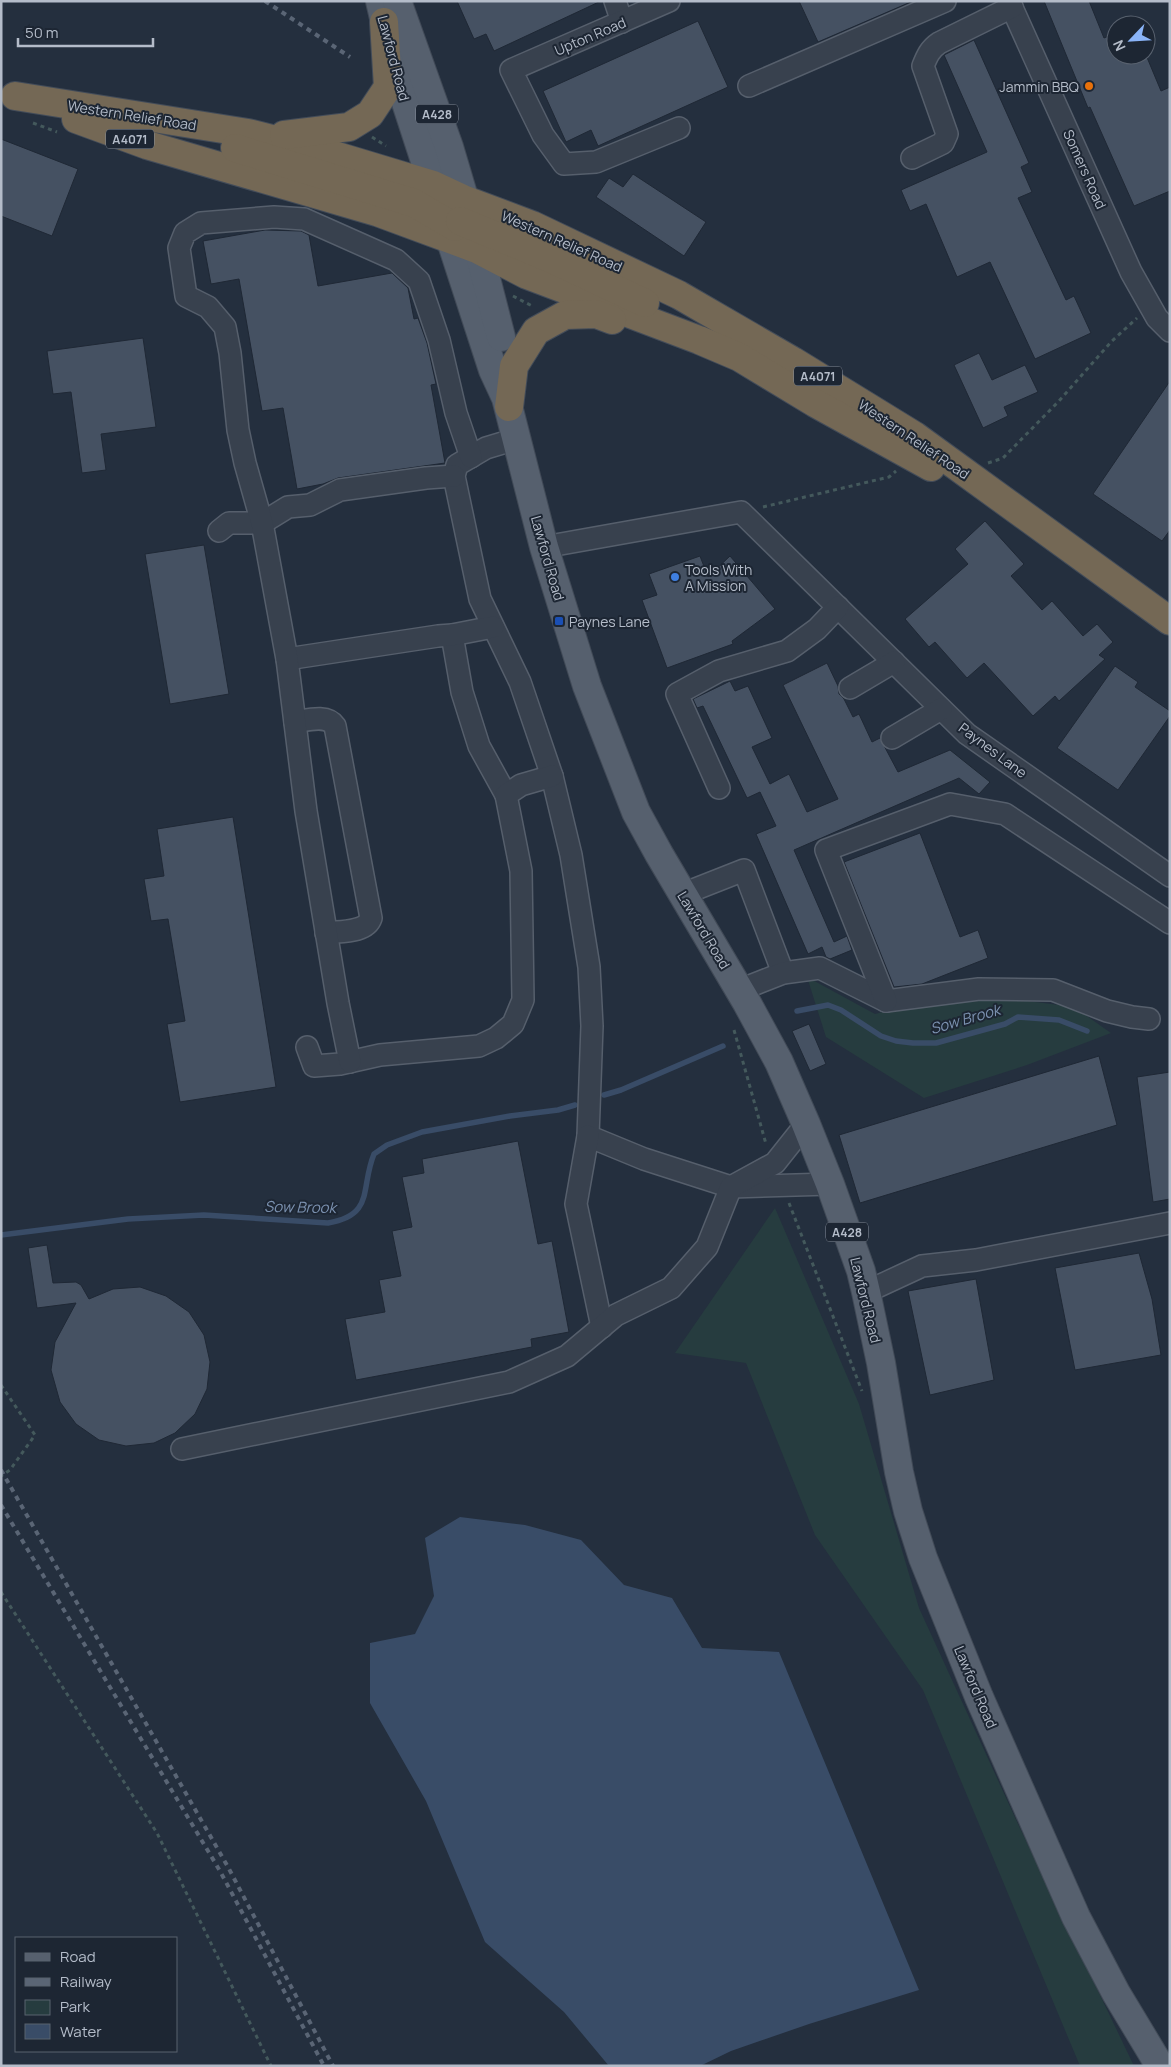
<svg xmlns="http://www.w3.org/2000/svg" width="1171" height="2067" font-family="Manrope,sans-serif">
<rect width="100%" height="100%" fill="#242f3e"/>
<!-- green -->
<g fill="#263c3f">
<path d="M807 977 875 1014 937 998 1020 1000 1074 1007 1111 1033 1027 1065 924 1098 826 1037Z"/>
<path d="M775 1208 859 1404 919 1608 1018 1824 1134 2066H1080L923 1690 815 1535 746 1363 675 1353Z"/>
</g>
<!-- water -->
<path fill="#394c67" d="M460 1517 525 1525 581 1540 624 1585 672 1598 702 1648 779 1652 919 1990 809 2024 731 2051 700 2066H609L564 2012 485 1942 426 1801 370 1703V1643L415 1634 434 1596 425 1538Z"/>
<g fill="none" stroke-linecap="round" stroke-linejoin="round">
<!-- stream -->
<g stroke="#394c67" stroke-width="5.5">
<path d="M797 1011 828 1005 841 1010 881 1036 896 1041 913 1043H936L1005 1024 1018 1017 1059 1020 1087 1031"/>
<path d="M604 1095 621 1090 723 1046"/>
<path d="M1 1235 128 1219 204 1215 328 1223C375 1215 360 1188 374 1154L387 1145 422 1132 510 1116 558 1110 575 1105"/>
</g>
</g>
<!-- building -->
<g fill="#455162" stroke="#1f2835">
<path d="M457 1H601L494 51 486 34 474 39Z"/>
<path d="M799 1H913L818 42Z"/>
<path d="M1044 1H1089L1104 38 1116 33V55H1146L1161 91 1170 87V191L1134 206 1090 107 1088 108Z"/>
<path d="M698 21 728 87 598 146 591 130 566 142 543 91Z"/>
<path d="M974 40 1029 163 1021 167 1032 192 1018 198 1066 300 1074 296 1091 333 1035 359 990 262 957 277 926 204 910 211 901 190 987 152 944 55Z"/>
<path d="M1 139 78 169 52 236 1 216Z"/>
<path d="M633 174 706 222 684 256 596 197 609 178 623 187Z"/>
<path d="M265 230 301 231 309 235 318 286 392 273 408 288 414 319 418 318 427 343 436 384 431 385 445 463 338 478 323 484 297 489 283 408 262 411 239 279 211 284 203 241Z"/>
<path d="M143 338 156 427 101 434 106 470 82 473 71 392 53 394 47 351Z"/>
<path d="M979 353 992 380 1025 365 1038 392 1004 407 1008 416 983 428 954 365Z"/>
<path d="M1170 381V530L1162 541 1093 494Z"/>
<path d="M985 521 1024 564 1011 576 1042 610 1052 601 1083 636 1097 624 1113 642 1099 655 1105 659 1059 701 1055 696 1033 716 984 663 967 678 935 642 929 647 905 619 968 564 955 549Z"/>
<path d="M204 545 229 694 170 704 145 554Z"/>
<path d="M700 556 708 577 730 556 775 609 732 641 733 644 667 668 642 600 657 595 649 574Z"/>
<path d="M827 663 838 686 839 694 844 699 853 717 859 714 872 742 880 738 898 772 950 750 990 782 979 794 959 778 794 850 834 942 847 936 852 950 830 959 826 957 822 947 808 954 756 834 776 826 760 792 747 798 703 706 697 708 693 699 730 681 735 691 748 686 772 738 752 747 770 784 789 774 807 812 838 799 783 685Z"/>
<path d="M1115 666 1138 682 1135 687 1170 711V716L1118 790 1057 748Z"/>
<path d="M233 817 276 1087 180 1102 167 1024 185 1021 168 919 151 921 144 879 164 876 157 829Z"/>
<path d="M920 833 960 937 978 930 988 958 922 984 894 987 844 862Z"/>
<path d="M809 1024 826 1064 810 1071 792 1031Z"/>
<path d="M1099 1056 1117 1125 860 1203 839 1135Z"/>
<path d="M1170 1072V1199L1153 1202 1137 1077Z"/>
<path d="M518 1141 538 1244 552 1241 569 1332 531 1339 532 1347 356 1380 345 1319 385 1312 379 1280 401 1276 392 1231 412 1227 402 1177 424 1173 422 1159Z"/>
<path d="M47 1245 53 1283 76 1282 81 1285 89 1299 113 1289 140 1287 166 1296 189 1312 204 1335 210 1362 207 1389 195 1414 175 1433 154 1443 126 1446 99 1440 76 1424 60 1402 51 1370 55 1342 76 1303 37 1308 28 1248Z"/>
<path d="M1139 1253 1152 1299 1161 1355 1075 1370 1055 1268Z"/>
<path d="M976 1279 994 1380 930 1395 908 1291Z"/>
</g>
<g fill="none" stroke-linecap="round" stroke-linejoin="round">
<!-- minor casing -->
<g stroke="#565f6c" stroke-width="24">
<g id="minor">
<path d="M615 1 622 22"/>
<path d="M669 1 511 70 543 135 564 164 596 162 679 128"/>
<path d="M1009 1 1131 272 1157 318 1170 331"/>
<path d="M749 86 945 1"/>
<path d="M912 158 943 143 947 134 923 66C927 56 930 49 939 43L1012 7"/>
<path d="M516 439 486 448 457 465 454 476 480 599 520 682 552 776 571 855 589 967 592 1026 588 1136 644 1159 731 1187 830 1184"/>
<path d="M219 531 229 523H262L288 507 310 505 340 490 426 478 454 476"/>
<path d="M544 547 741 512 967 734 1170 876"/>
<path d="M452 635 462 692 479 746 506 795"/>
<path d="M287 659 438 636 452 635 493 627"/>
<path d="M850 688 894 662"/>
<path d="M295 722C308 720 327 714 335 726L371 918C366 933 340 931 326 933"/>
<path d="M892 738 941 709"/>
<path d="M719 788 677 694 719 671 787 651 817 629 838 607"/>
<path d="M683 894 744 870 783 973"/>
<path d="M740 990 783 973 820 968 886 1001 979 989 1053 990 1107 1011 1132 1017 1149 1019"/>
<path d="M886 1001 826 850 950 804 1005 814 1170 923"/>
<path d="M307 1047 314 1066 340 1064 380 1055 479 1046 496 1038 513 1024 523 1000 521 871 506 795 521 785 552 776"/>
<path d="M350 1062 338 1003 306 811 287 659 262 523 245 463 238 430 230 353 225 327 208 307 186 296 179 248 185 233 201 223 274 217 304 219 396 260 419 281 439 340 456 413 471 457"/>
<path d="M588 1136 576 1204 602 1327"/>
<path d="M866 1292 922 1266 976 1260 1170 1223"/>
<path d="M182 1449 509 1382 567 1356 616 1315 671 1288 707 1247 731 1187 775 1163 806 1124"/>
</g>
</g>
<!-- major casing -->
<g stroke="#414a57" stroke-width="30">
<g id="major">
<path d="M380 1 398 78 493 370 506 398 544 547 587 686 636 812 659 854 747 1003 779 1062 806 1124 830 1184 861 1271 866 1292 881 1363 899 1472 908 1511 923 1558 979 1697 1076 1917 1116 1993 1160 2066"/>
<path d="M397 1 449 147 473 228 501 337"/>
</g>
</g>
<!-- highway casing -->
<g stroke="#434c59" stroke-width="30">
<g id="highway">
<path d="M15 96 248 133 327 153 433 185 463 199 532 225 679 295 793 361 915 436 1170 621"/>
<path d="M76 119 147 145 377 212 477 249 527 275 699 340 739 357 815 403 931 467"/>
<path d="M284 135 349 127 370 114 388 87 384 22"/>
<path d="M235 148 414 203 455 227"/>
<path d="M460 221 554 260 645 303"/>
<path d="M509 407 514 366 536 331 565 315 596 314 612 320"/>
</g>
</g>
<!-- path -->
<g stroke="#44595c" stroke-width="3" stroke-dasharray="4 4" stroke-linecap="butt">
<path d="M33 123 57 132"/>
<path d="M372 137 386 146"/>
<path d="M513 296 534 307"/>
<path d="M988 463 1003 458 1059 401 1112 341 1137 318"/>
<path d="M763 507 889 477 896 471"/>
<path d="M734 1030 766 1144"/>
<path d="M789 1203 862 1391"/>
<path d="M1 1385 35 1435 10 1470 1 1476"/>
<path d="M1 1592 157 1833 271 2066"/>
</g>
<!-- minor -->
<use href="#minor" stroke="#38414e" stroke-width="21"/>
<!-- major -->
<use href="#major" stroke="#56606e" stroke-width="28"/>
<!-- highway -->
<use href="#highway" stroke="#746855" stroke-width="28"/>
<!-- rail -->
<g stroke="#5a6575" stroke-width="4" stroke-dasharray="5 5" stroke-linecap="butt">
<path d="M265 1 350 57"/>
<path d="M1 1470 228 1867 333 2066"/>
<path d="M1 1505 220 1871 324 2066"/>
</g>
</g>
<!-- markers -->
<circle fill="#e8710a" stroke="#1d2633" stroke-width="2" cx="1089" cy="86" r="5"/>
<circle fill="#3f7fe0" stroke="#1d2633" stroke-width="2" cx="675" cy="577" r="5"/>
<rect fill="#1a4fb4" stroke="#1d2633" stroke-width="2" x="554" y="616" width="10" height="10" rx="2.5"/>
<g text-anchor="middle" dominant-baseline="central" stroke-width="4" stroke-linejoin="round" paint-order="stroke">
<!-- shield labels -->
<g fill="#1d2633" stroke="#878f9c" stroke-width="1">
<rect x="416" y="104.5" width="42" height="19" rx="4"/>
<rect x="106" y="129.5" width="48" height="19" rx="4"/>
<rect x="794" y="366.5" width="48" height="19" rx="4"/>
<rect x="826" y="1222.5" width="42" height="19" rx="4"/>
</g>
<g font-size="12" font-weight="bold" fill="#b4bcc9">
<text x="437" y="114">A428</text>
<text x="130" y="139">A4071</text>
<text x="818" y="376">A4071</text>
<text x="847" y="1232">A428</text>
</g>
<!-- street labels -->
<g font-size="14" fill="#b4bcc9" stroke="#1d2633">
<text transform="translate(590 36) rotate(-23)">Upton Road</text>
<text transform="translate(394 58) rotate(75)">Lawford Road</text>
<text transform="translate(132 115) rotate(9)">Western Relief Road</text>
<text transform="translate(1085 169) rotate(66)">Somers Road</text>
<text transform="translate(562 241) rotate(24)">Western Relief Road</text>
<text transform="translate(914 439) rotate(34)">Western Relief Road</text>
<text transform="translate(548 558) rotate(74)">Lawford Road</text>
<text transform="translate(993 750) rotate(37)">Paynes Lane</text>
<text transform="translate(704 930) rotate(59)">Lawford Road</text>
<text transform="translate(866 1300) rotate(76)">Lawford Road</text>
<text transform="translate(976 1687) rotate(67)">Lawford Road</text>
</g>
<!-- poi labels -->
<g font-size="14" fill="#b4bcc9" stroke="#1d2633" text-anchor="start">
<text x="1079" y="86" text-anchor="end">Jammin BBQ</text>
<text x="685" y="569">Tools With<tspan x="685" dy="16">A Mission</tspan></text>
<text x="569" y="621">Paynes Lane</text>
</g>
<!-- water labels -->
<g font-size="15" font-style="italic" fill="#7c92b1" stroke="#1d2633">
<text transform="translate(965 1019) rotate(-16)">Sow Brook</text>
<text transform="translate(300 1207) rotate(1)">Sow Brook</text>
</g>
</g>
<!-- border -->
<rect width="1171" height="2067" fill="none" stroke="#b4bcc9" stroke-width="5"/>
<!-- legend -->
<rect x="15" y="1937" width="162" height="115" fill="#1d2633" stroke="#59626f"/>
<rect x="25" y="1953" width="25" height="8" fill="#56606e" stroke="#59626f"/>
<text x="60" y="1962" font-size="15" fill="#b4bcc9">Road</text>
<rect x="25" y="1978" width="25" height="8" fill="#5a6575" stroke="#59626f"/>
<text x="60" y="1987" font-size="15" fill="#b4bcc9">Railway</text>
<rect x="25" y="2000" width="25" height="15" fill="#263c3f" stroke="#59626f"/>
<text x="60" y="2012" font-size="15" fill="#b4bcc9">Park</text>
<rect x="25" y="2024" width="25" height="15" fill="#394c67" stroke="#59626f"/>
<text x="60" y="2037" font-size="15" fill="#b4bcc9">Water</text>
<!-- north arrow -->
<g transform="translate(1131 40) rotate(245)"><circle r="24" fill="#1d2633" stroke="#59626f"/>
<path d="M0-4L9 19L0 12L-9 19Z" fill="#8ab4f8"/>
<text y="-8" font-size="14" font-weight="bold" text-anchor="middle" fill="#b4bcc9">N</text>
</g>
<!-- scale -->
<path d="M18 38v8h135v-8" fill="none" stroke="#b4bcc9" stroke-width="2.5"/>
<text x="25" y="38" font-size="15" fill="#b4bcc9" stroke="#1d2633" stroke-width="4" paint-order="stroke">50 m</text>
</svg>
